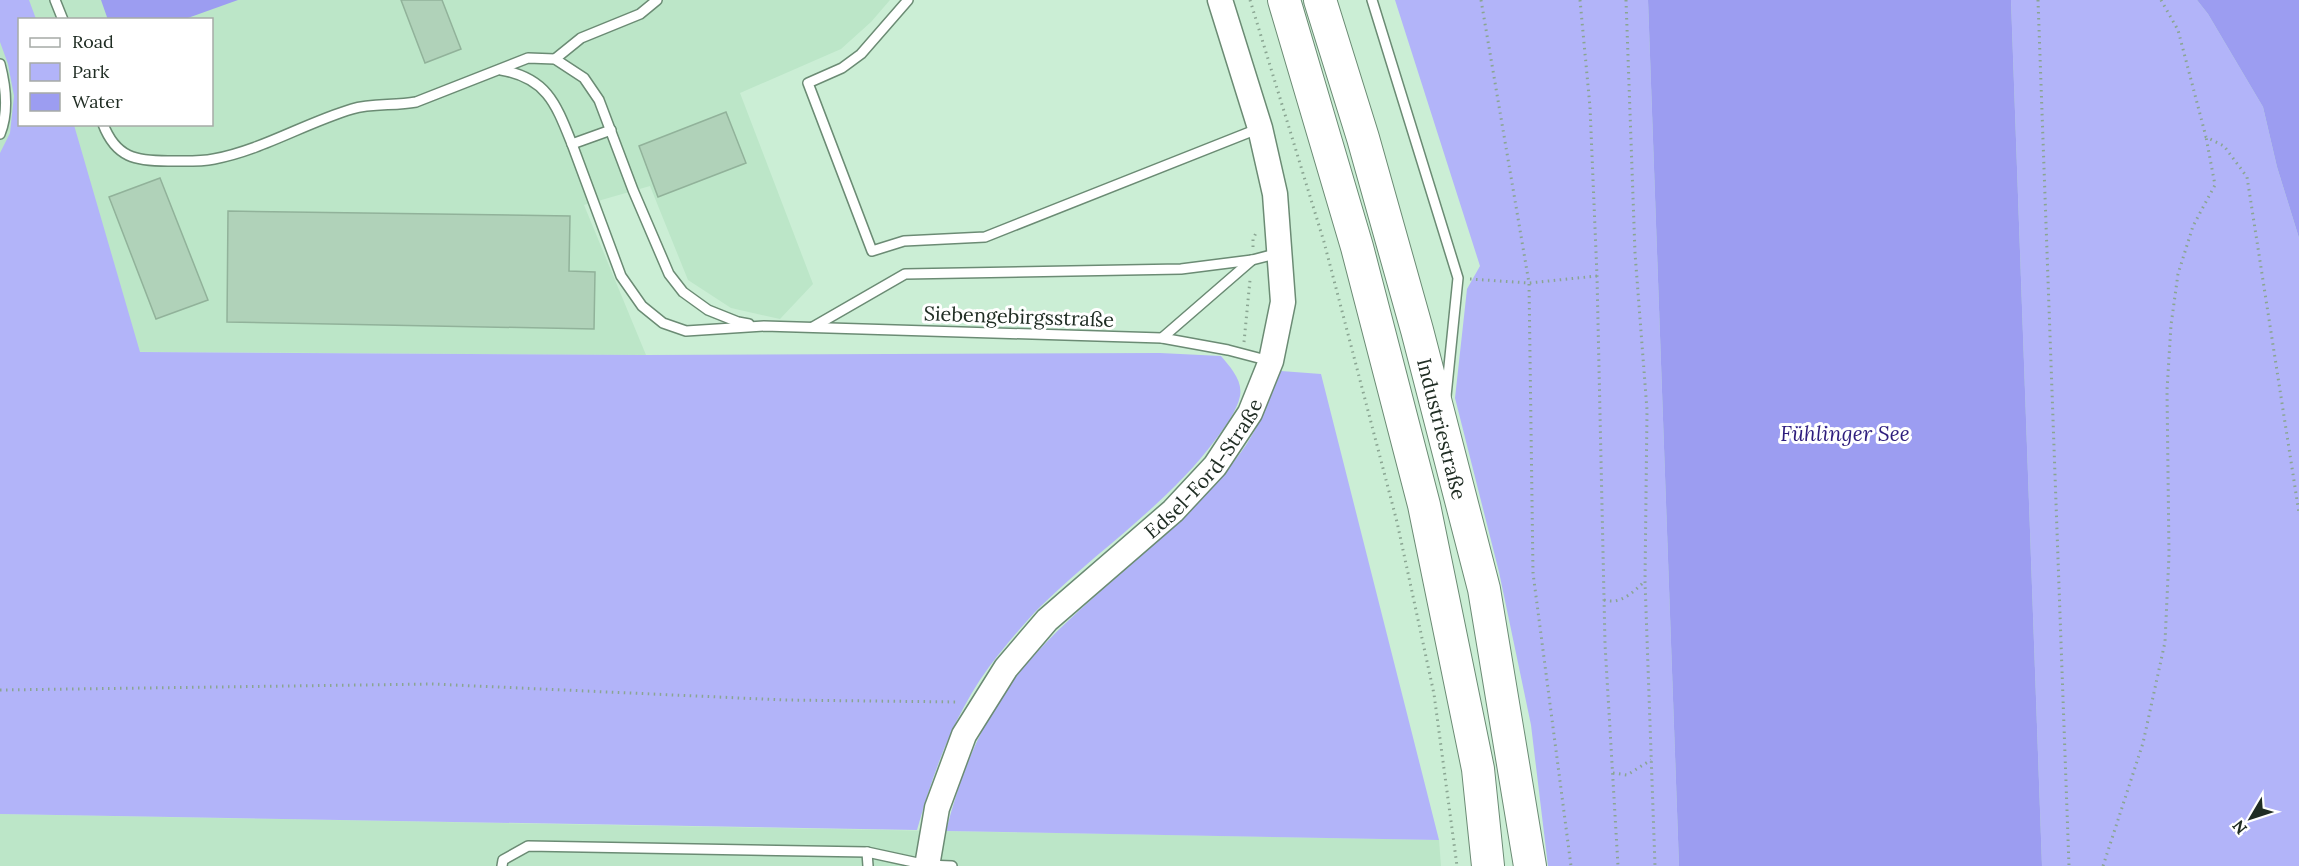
<svg xmlns="http://www.w3.org/2000/svg" width="2299" height="866" font-family="Lora,serif">
<rect width="100%" height="100%" fill="#cbeed5"/>
<!-- built -->
<g fill="#bce6c8" fill-rule="evenodd">
<path d="M0 0H890L871 22 841 49 740 93 813 284 780 319 731 308 688 280 650 186 584 205 646 355 0 351ZM20 20H212V124H20Z"/>
<path d="M0 814 1439 840 1441 866H0Z"/>
</g>
<!-- green -->
<g fill="#b2b4f9">
<path d="M0 0H29L36 19 20 20V124L74 125 140 352 646 355 1160 353 1221 356C1230 367 1243 380 1240 396 1237 411 1225 427 1216 439 1167 505 1099 549 1041 606 1026 621 1012 638 999 654 957 706 935 766 917 830L0 814V153L10 133 14 96 8 64 0 42Z"/>
<path d="M1395 0H1648L1679 866H1548L1531 725 1499 572 1455 398 1467 289 1480 266Z"/>
<path d="M2011 0H2197L2208 14 2263 107 2277 167 2299 238V866H2042Z"/>
<path d="M1281 371 1321 374 1439 840 946 831C960 776 980 724 1015 678 1083 592 1184 536 1246 445 1261 422 1271 396 1281 371Z"/>
</g>
<!-- water -->
<g fill="#9c9df1">
<path d="M101 0H238L185 19 108 20Z"/>
<path d="M1648 0H2011L2042 866H1679Z"/>
<path d="M2197 0H2299V238L2277 167 2263 107 2208 14Z"/>
</g>
<!-- building -->
<g fill="#b0d2b9" stroke="#91b29a" stroke-width="1.5">
<path d="M401 0H442L461 49 425 63Z"/>
<path d="M726 112 746 163 658 197 639 146Z"/>
<path d="M160 178 208 300 156 319 109 197Z"/>
<path d="M228 211 570 216 569 271 595 272 594 329 227 322Z"/>
</g>
<g fill="none" stroke-linecap="round" stroke-linejoin="round">
<!-- service casing -->
<g stroke="#6b8b74" stroke-width="12">
<g id="service">
<path d="M55 0 63 20"/>
<path d="M908 0 861 54 842 68 808 83 872 251 904 241 985 237 1260 128"/>
<path d="M1372 0 1458 278 1446 396"/>
<path d="M555 59 581 38 640 14 657 0"/>
<path d="M0 64C6 87 9 112 0 134"/>
<path d="M501 70C547 78 556 104 572 144"/>
<path d="M103 124C116 158 136 161 168 161 184 161 199 162 214 159 262 150 305 123 352 109 371 103 395 106 416 102L528 58 555 59 584 78 599 100 633 190 669 274 683 292 708 310 738 322 749 324"/>
<path d="M611 130 572 144 621 276 642 306 663 323 686 331 764 326 1162 338 1228 350 1270 361"/>
<path d="M813 327 905 274 1181 269 1252 260 1279 253"/>
<path d="M1162 338 1252 260"/>
<path d="M867 852 868 866"/>
<path d="M502 866 503 860 528 846 867 852 927 865 952 866"/>
</g>
</g>
<!-- tertiary casing -->
<g stroke="#6b8b74" stroke-width="27">
<g id="tertiary">
<path id="s1" d="M927 866 937 808 964 735 1006 668 1047 620 1173 511 1215 466 1250 413 1271 361 1283 302 1275 194 1260 128 1220 0"/>
</g>
</g>
<!-- trunk casing -->
<g stroke="#6b8b74" stroke-width="34">
<g id="trunk">
<path d="M1284 0 1357 247 1424 505 1478 769 1488 866"/>
<path id="s2" d="M1320 0 1363 138 1417 330 1484 589 1530 866"/>
</g>
</g>
<!-- path -->
<g stroke="#8aa592" stroke-width="3" stroke-dasharray="1.5 4.5" stroke-linecap="butt">
<path d="M1250 0 1324 242 1397 522 1434 694 1457 866"/>
<path d="M1481 0 1529 283 1533 573 1571 866"/>
<path d="M1580 0 1590 107 1597 276 1605 644 1618 866"/>
<path d="M1626 0 1635 253 1647 410 1645 581 1655 866"/>
<path d="M2038 0 2069 866"/>
<path d="M2161 0 2178 30 2206 137 2224 146 2247 177 2299 513"/>
<path d="M1253 247V239L1256 233"/>
<path d="M1470 279 1529 283 1597 276"/>
<path d="M1244 342 1250 280"/>
<path d="M1604 600C1621 605 1633 592 1645 581"/>
<path d="M0 690 432 684 784 700 959 702"/>
<path d="M1613 773 1627 775 1651 760"/>
<path d="M2103 866 2143 743 2165 642 2169 555 2167 390 2171 325 2178 274 2193 226 2215 185 2206 137"/>
</g>
<!-- service -->
<use href="#service" stroke="#fff" stroke-width="9"/>
<!-- tertiary -->
<use href="#tertiary" stroke="#fff" stroke-width="24"/>
<!-- trunk -->
<use href="#trunk" stroke="#fff" stroke-width="32"/>
</g>
<g text-anchor="middle" dominant-baseline="central" stroke-width="6" stroke-linejoin="round" paint-order="stroke">
<!-- street labels -->
<g font-size="20" fill="#202d24" stroke="#fff">
<text transform="translate(1019 316) rotate(2)">Siebengebirgsstraße</text>
<text stroke="none"><textPath href="#s2" startOffset="446">Industriestraße</textPath></text>
<text stroke="none"><textPath href="#s1" startOffset="498">Edsel-Ford-Straße</textPath></text>
</g>
<!-- water labels -->
<g font-size="21" font-style="italic" fill="#2e1d7d" stroke="#fff">
<text x="1845" y="433">Fühlinger See</text>
</g>
</g>
<!-- legend -->
<rect x="18" y="18" width="195" height="108" fill="#ffffff" stroke="#a6aba7" stroke-width="1.5"/>
<rect x="30" y="38" width="30" height="9" fill="#ffffff" stroke="#a6aba7" stroke-width="1.5"/>
<text x="72" y="48" font-size="18" fill="#202d24">Road</text>
<rect x="30" y="63" width="30" height="18" fill="#b2b4f9" stroke="#a6aba7" stroke-width="1.5"/>
<text x="72" y="78" font-size="18" fill="#202d24">Park</text>
<rect x="30" y="93" width="30" height="18" fill="#9c9df1" stroke="#a6aba7" stroke-width="1.5"/>
<text x="72" y="108" font-size="18" fill="#202d24">Water</text>
<!-- north arrow -->
<g transform="translate(2251 818) rotate(231)" stroke="#ffffff" stroke-width="4.5" paint-order="stroke">
<path d="M0-4.5L10 22L0 15L-10 22Z" fill="#202d24"/>
<text y="-9" font-size="16" font-weight="bold" text-anchor="middle" fill="#202d24">N</text>
</g>
</svg>
